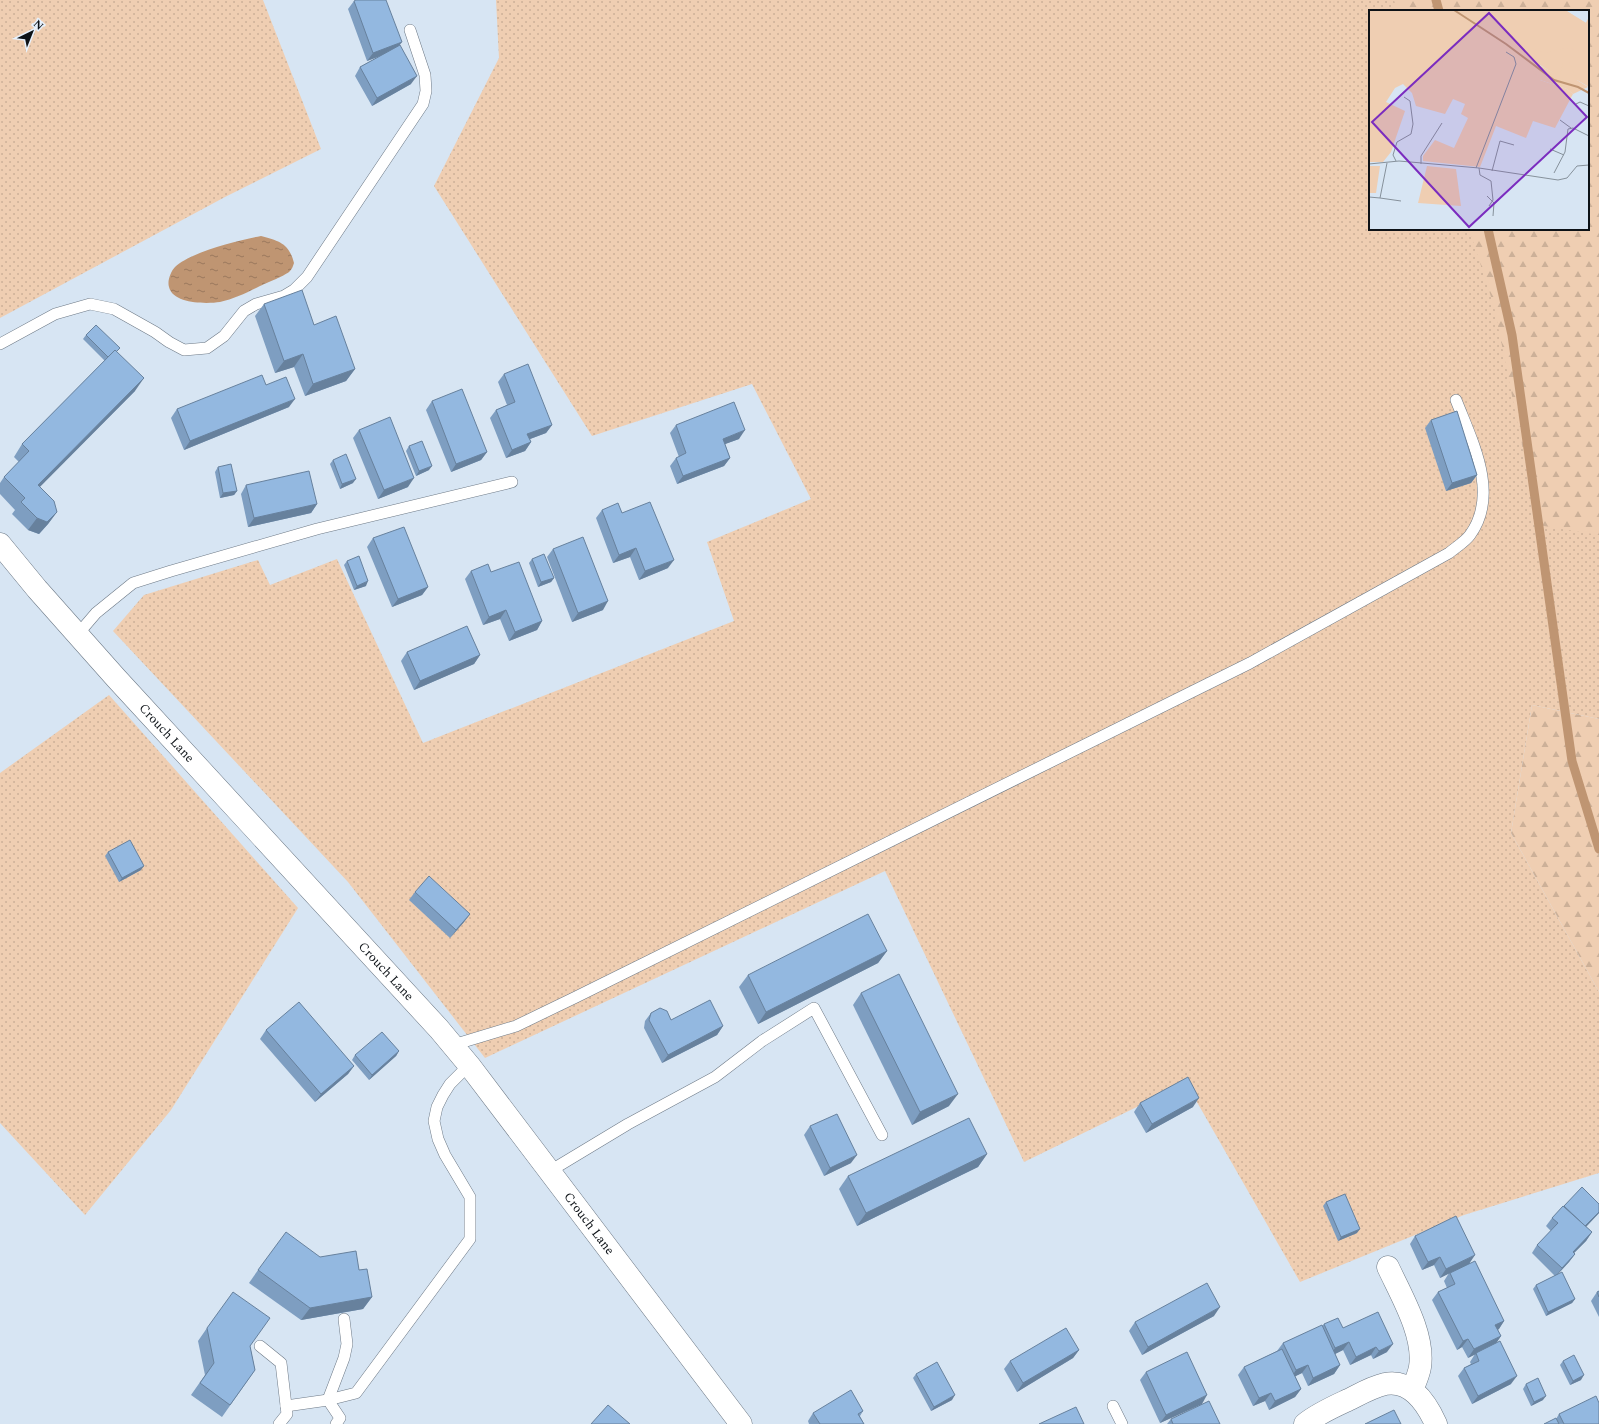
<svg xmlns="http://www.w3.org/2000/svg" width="1599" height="1424" font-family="Spectral,serif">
<defs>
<pattern id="grass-dots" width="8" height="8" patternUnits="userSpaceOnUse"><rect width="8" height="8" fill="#efceb2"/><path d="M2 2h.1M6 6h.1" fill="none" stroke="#ccb098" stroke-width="1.8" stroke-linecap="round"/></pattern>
<pattern id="forest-firs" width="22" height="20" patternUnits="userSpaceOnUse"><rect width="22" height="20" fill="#efceb2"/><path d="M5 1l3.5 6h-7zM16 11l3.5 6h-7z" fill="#ccb098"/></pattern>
<pattern id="water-ripples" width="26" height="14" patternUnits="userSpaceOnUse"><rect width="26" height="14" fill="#bf9572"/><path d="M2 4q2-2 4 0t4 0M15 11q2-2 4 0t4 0" fill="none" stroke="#9a785d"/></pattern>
</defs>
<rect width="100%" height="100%" fill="#d7e5f3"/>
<!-- grass -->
<g fill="url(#grass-dots)" fill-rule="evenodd">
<path d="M0 0H263L321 149 225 197 0 318Z"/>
<path d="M496 0H1599V719L1532 705 1511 833 1599 992V1173L1464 1215 1300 1282 1186 1083 1024 1162 885 871 485 1058 348 882 113 631 144 595 258 560 270 585 337 559 423 743 734 621 707 542 811 499 752 384 592 436 434 186 499 58ZM1370 11H1588V229H1370Z"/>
<path d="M109 695 298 908 171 1110 85 1215 0 1123V773Z"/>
</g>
<!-- forest -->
<g fill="url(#forest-firs)">
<path d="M1394 0H1599V535L1538 525 1494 306 1469 229H1588V11H1397Z"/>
<path d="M1532 705 1599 719V992L1511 833Z"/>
</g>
<!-- water -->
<path fill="url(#water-ripples)" d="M261 236C279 241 289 243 294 263 293 266 292 269 290 271 287 275 266 283 260 286 248 292 234 299 220 302 206 304 173 304 169 287 167 281 171 271 175 267 191 252 239 240 261 236Z"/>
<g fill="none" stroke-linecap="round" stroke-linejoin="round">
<!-- stream -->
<g stroke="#bf9572" stroke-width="9">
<path d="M1436 0 1439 11"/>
<path d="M1488 229 1512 335 1572 761 1599 849"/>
</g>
<!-- service casing -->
<g stroke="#6d7986" stroke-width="12">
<g id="service">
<path d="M0 344 55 314 90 304 114 309 155 332 169 342 184 350 207 348 224 336 244 311 256 304 284 296 294 290 307 277 423 104 426 91 425 75 410 30"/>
<path d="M78 634 96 613 133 583 171 571 317 529 512 482"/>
<path d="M453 1045 516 1026 576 997 1250 663 1449 553C1456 547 1465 542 1470 535 1500 494 1472 441 1456 400"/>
<path d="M550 1171 628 1124 715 1077 762 1041 814 1008 882 1135"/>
<path d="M260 1346 281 1363 287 1414 279 1424"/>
<path d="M286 1406 328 1400 356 1393 470 1239V1197L445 1155 438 1139 434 1121 437 1107 443 1095 450 1084 469 1065"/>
<path d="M1113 1406 1122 1424"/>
<path d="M336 1424 340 1418 328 1400 344 1358 347 1344 344 1319"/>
</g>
</g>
<!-- minor casing -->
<g stroke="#6d7986" stroke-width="23">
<g id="minor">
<path d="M1388 1267C1401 1295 1425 1335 1420 1367 1419 1374 1415 1383 1412 1390"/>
<path d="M1305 1424C1317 1414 1333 1407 1348 1400 1360 1394 1372 1387 1385 1384 1411 1379 1427 1404 1436 1424"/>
</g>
</g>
<!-- tertiary casing -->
<g stroke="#6d7986" stroke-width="23">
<g id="tertiary">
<path id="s1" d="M0 544 37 589 116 678 439 1029 469 1065 741 1424"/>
</g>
</g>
<!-- service -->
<use href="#service" stroke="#fff" stroke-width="11"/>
<!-- minor -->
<use href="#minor" stroke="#fff" stroke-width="22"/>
<!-- tertiary -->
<use href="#tertiary" stroke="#fff" stroke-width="22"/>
</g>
<!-- wall -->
<g fill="#7e9ec1">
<path d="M354 1 399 46 411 84 372 106 355 76 360 67 380 56 367 61 348 9Z"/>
<path d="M264 304 314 325 355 369 346 381 305 396 294 367 275 373 255 316Z"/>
<path d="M86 335 117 352 135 391 39 487 57 512 48 524 39 534 28 530 12 514 15 510 0 494V483L4 477 19 462 14 457 22 444 105 361 83 339Z"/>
<path d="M504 374 552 425 546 433 530 439 531 442 525 451 506 458 490 418 496 410 507 405 498 382Z"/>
<path d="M266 385 289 407 184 450 171 418 177 409Z"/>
<path d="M432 401 487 452 481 460 451 472 426 410Z"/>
<path d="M1431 420 1477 475 1471 483 1446 491 1425 428Z"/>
<path d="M676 425 739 439 725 444 730 458 724 466 677 484 670 466 676 458 679 457 670 433Z"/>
<path d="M359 430 408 487 378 499 353 438Z"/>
<path d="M409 446 429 470 416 476 406 451Z"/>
<path d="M333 460 353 483 340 489 330 464Z"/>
<path d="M218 467 237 491 234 495 220 498 215 472Z"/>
<path d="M246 485 317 504 311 513 248 527 241 494Z"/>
<path d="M602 510 622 513 668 568 639 580 630 557 613 563 596 518Z"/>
<path d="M373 538 428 587 422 595 392 607 367 547Z"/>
<path d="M553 549 603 610 572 622 547 557Z"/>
<path d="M532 559 554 578 551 582 538 587 529 563Z"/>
<path d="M347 561 366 586 354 590 344 565Z"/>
<path d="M471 571 491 572 542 621 537 630 509 641 500 619 483 625 465 579Z"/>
<path d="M407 652 480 655 474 664 414 690 401 661Z"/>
<path d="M108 852 141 870 119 882 105 856Z"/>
<path d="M415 892 470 914 464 922 450 938 409 900Z"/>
<path d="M887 951 878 963 758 1024 739 987 748 975Z"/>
<path d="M861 993 949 1106 912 1125 853 1005Z"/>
<path d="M651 1013 671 1020 723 1026 717 1035 662 1063 644 1028 645 1021Z"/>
<path d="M266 1030 354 1066 348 1074 315 1102 260 1039Z"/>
<path d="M399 1051 396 1056 369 1080 352 1060 355 1055Z"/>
<path d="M1140 1103 1193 1107 1146 1133 1134 1112Z"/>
<path d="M810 1126 851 1163 824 1176 804 1135Z"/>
<path d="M987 1154 978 1167 857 1226 839 1189 848 1176Z"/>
<path d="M1326 1202 1357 1233 1338 1241 1323 1206Z"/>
<path d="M1564 1206 1599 1213 1586 1227 1592 1232 1586 1241 1574 1253 1575 1254 1569 1262 1558 1274 1575 1299 1572 1303 1546 1316 1533 1289 1536 1285 1555 1276 1532 1253 1537 1245 1551 1231 1546 1226 1552 1218Z"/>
<path d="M1415 1236 1470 1263 1504 1321 1498 1330 1501 1336 1496 1343 1511 1384 1472 1404 1458 1376 1464 1368 1471 1364 1470 1362 1475 1354 1468 1358 1462 1347 1457 1350 1432 1300 1438 1292 1447 1288 1444 1281 1449 1273 1440 1278 1434 1265 1422 1270 1410 1244Z"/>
<path d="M320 1257 359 1270 372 1297 363 1309 301 1320 249 1283 258 1270Z"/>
<path d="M1599 1291V1317L1591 1301 1597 1292Z"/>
<path d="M1214 1316 1142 1355 1129 1331 1135 1322Z"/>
<path d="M1324 1324 1343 1328 1387 1352 1373 1359 1371 1355 1350 1365 1343 1350 1335 1354 1340 1365 1334 1374 1308 1386 1302 1373 1295 1376 1301 1389 1295 1397 1269 1410 1265 1401 1253 1406 1238 1375 1244 1367 1277 1351 1283 1343 1322 1326Z"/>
<path d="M207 1328 250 1346 255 1370 222 1417 191 1395 205 1375 198 1341Z"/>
<path d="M1079 1350 1073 1358 1017 1392 1004 1369 1010 1361Z"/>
<path d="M1563 1361 1581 1380 1570 1385 1560 1365Z"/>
<path d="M1146 1372 1202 1404 1160 1423 1140 1380Z"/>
<path d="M916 1374 952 1400 931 1411 913 1378Z"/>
<path d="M1526 1384 1543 1400 1531 1406 1523 1389Z"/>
<path d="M863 1411 860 1416 864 1424H809L808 1421 813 1413Z"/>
<path d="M1559 1414 1599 1424H1544L1556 1419Z"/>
<path d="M1171 1419 1220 1424H1167Z"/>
</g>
<!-- shaded-wall -->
<g fill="#67819d">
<path d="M402 42 396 50 367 61 373 53Z"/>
<path d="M417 76 411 84 372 106 377 98Z"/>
<path d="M303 354 294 367 275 373 284 361Z"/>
<path d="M355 369 346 381 305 396 313 384Z"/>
<path d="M144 378 135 391 29 498 38 485Z"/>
<path d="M295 399 289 407 184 450 190 441Z"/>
<path d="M552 425 546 433 522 442 527 434Z"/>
<path d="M745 430 739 439 717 447 723 439Z"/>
<path d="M531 442 525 451 506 458 512 450Z"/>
<path d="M487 452 481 460 451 472 456 464Z"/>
<path d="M730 458 724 466 677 484 683 476Z"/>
<path d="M432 466 429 470 416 476 419 471Z"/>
<path d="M1477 475 1471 483 1446 491 1452 483Z"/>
<path d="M414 478 408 487 378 499 384 490Z"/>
<path d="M356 479 353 483 340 489 342 484Z"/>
<path d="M237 491 234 495 220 498 223 493Z"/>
<path d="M317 504 311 513 248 527 254 518Z"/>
<path d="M57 512 48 524 39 534 28 530 37 518Z"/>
<path d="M636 548 630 557 613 563 619 555Z"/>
<path d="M674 560 668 568 639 580 645 571Z"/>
<path d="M554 578 551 582 538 587 541 582Z"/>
<path d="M368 581 366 586 354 590 357 586Z"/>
<path d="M428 587 422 595 392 607 398 599Z"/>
<path d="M608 601 603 610 572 622 578 613Z"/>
<path d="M506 610 500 619 483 625 489 617Z"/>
<path d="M542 621 537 630 509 641 515 632Z"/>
<path d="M480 655 474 664 414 690 420 681Z"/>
<path d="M144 866 141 870 119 882 122 878Z"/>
<path d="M470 914 464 922 450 938 456 930Z"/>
<path d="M887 951 878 963 758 1024 766 1012Z"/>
<path d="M723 1026 717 1035 662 1063 668 1055Z"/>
<path d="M399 1051 396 1056 369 1080 372 1075Z"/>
<path d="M354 1066 348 1074 315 1102 321 1094Z"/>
<path d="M958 1094 949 1106 912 1125 920 1112Z"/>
<path d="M1199 1098 1193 1107 1146 1133 1152 1124Z"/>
<path d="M987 1154 978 1167 857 1226 866 1213Z"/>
<path d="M857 1155 851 1163 824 1176 830 1168Z"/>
<path d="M1599 1212V1213L1581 1232 1584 1227Z"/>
<path d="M1360 1229 1357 1233 1338 1241 1341 1237Z"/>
<path d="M1592 1232 1586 1241 1567 1260 1573 1252Z"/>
<path d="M1575 1254 1569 1262 1556 1276 1562 1268Z"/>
<path d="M1475 1255 1469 1264 1440 1278 1446 1269Z"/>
<path d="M1440 1257 1434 1265 1422 1270 1428 1262Z"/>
<path d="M372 1297 363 1309 301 1320 310 1308Z"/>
<path d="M1575 1299 1572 1303 1546 1316 1548 1312Z"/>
<path d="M1220 1307 1214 1316 1142 1355 1148 1347Z"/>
<path d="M1504 1321 1499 1329 1490 1334 1495 1325Z"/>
<path d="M1501 1336 1495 1345 1468 1358 1474 1349Z"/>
<path d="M1468 1339 1462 1347 1457 1350 1463 1341Z"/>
<path d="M1349 1342 1343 1350 1329 1357 1335 1348Z"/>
<path d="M1393 1344 1387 1352 1373 1359 1379 1351Z"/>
<path d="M1376 1347 1371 1355 1350 1365 1356 1357Z"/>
<path d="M1079 1350 1073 1358 1017 1392 1023 1383Z"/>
<path d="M1308 1365 1302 1373 1290 1379 1296 1370Z"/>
<path d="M1340 1365 1334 1374 1308 1386 1313 1378Z"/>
<path d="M1584 1375 1581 1380 1570 1385 1573 1381Z"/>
<path d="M1517 1376 1511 1384 1472 1404 1478 1396Z"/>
<path d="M1301 1389 1295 1397 1269 1410 1275 1401Z"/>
<path d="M1271 1393 1265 1401 1253 1406 1259 1398Z"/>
<path d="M955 1395 952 1400 931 1411 934 1407Z"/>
<path d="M1207 1395 1202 1404 1160 1423 1166 1415Z"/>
<path d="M1546 1396 1543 1400 1531 1406 1534 1402Z"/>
</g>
<!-- building -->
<g fill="#93b8e0" stroke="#67819d">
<path d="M356 0H386L402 42 373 53 354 1Z"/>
<path d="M400 45 417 76 377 98 360 67Z"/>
<path d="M302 290 314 325 336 316 355 369 313 384 303 354 284 361 264 304Z"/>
<path d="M96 325 120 348 116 352 115 350 108 357 86 335Z"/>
<path d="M115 350 144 378 38 485 54 501 57 512 47 522 37 518 21 502 25 498 4 477 29 451 22 444Z"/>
<path d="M528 364 552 425 527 434 531 442 512 450 496 410 515 402 504 374Z"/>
<path d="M262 375 266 385 286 377 295 399 190 441 177 409Z"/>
<path d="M462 389 487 452 456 464 432 401Z"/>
<path d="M734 402 745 430 723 439 730 458 683 476 676 458 686 453 676 425Z"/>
<path d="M1457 411 1477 475 1452 483 1431 420Z"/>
<path d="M390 417 414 478 384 490 359 430Z"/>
<path d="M422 441 432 466 419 471 409 446Z"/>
<path d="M346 454 356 479 342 484 333 460Z"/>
<path d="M231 464 237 491 223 493 218 467Z"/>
<path d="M309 471 317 504 254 518 246 485Z"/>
<path d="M650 502 674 560 645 571 636 548 619 555 602 510 618 503 622 513Z"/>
<path d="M404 527 428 587 398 599 373 538Z"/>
<path d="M583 537 608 601 578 613 553 549Z"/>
<path d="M544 554 554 578 541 582 532 559Z"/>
<path d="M359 556 368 581 357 586 347 561Z"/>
<path d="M519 562 542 621 515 632 506 610 489 617 471 571 488 564 491 572Z"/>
<path d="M467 626 480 655 420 681 407 652Z"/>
<path d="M130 840 144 866 122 878 108 852Z"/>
<path d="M429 876 470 914 456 930 415 892Z"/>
<path d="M868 914 887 951 766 1012 748 975Z"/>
<path d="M899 974 958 1094 920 1112 861 993Z"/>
<path d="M710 1000 723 1026 668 1055 649 1020 651 1013 660 1008 667 1011 671 1020Z"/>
<path d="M299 1002 354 1066 321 1094 266 1030Z"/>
<path d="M382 1032 399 1051 372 1075 355 1055Z"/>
<path d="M1188 1077 1199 1098 1152 1124 1140 1103Z"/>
<path d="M837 1114 857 1155 830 1168 810 1126Z"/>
<path d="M969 1118 987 1154 866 1213 848 1176Z"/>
<path d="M1582 1187 1599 1204V1212L1585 1226 1564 1206Z"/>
<path d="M1345 1194 1360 1229 1341 1237 1326 1202Z"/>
<path d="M1563 1206 1592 1232 1573 1252 1575 1254 1562 1268 1537 1245 1558 1223 1552 1218Z"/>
<path d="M1456 1216 1475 1255 1446 1269 1440 1257 1428 1262 1415 1236Z"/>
<path d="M286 1232 320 1257 356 1251 359 1270 367 1269 372 1297 310 1308 258 1270Z"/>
<path d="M1475 1261 1504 1321 1495 1325 1501 1336 1474 1349 1468 1339 1463 1341 1438 1292 1455 1284 1450 1273Z"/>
<path d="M1562 1272 1575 1299 1548 1312 1536 1285Z"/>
<path d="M1207 1283 1220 1307 1148 1347 1135 1322Z"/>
<path d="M1599 1291V1297L1597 1292Z"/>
<path d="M233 1292 270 1318 250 1346 255 1370 230 1405 200 1383 214 1363 207 1328Z"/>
<path d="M1378 1312 1393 1344 1379 1351 1376 1347 1356 1357 1349 1342 1335 1348 1324 1324 1338 1318 1343 1328Z"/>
<path d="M1322 1325 1340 1365 1313 1378 1308 1365 1296 1370 1283 1343Z"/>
<path d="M1066 1328 1079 1350 1023 1383 1010 1361Z"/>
<path d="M1500 1341 1517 1376 1478 1396 1464 1368 1479 1361 1476 1353Z"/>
<path d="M1282 1349 1301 1389 1275 1401 1271 1393 1259 1398 1244 1367Z"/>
<path d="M1187 1352 1207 1395 1166 1415 1146 1372Z"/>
<path d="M1574 1355 1584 1375 1573 1381 1563 1361Z"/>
<path d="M937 1362 955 1395 934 1407 916 1374Z"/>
<path d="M1538 1378 1546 1396 1534 1402 1526 1384Z"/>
<path d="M851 1390 863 1411 858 1414 864 1424H820L813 1413Z"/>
<path d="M1596 1396 1599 1403V1424H1564L1559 1414Z"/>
<path d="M1209 1401 1220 1424H1173L1171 1419Z"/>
<path d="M608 1405 630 1424H591Z"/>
<path d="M1076 1407 1084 1424H1039Z"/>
<path d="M1394 1410 1401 1424H1365Z"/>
<path d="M1556 1418 1559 1424H1544Z"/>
</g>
<g text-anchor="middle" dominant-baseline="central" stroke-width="3" stroke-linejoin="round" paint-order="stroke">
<!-- street labels -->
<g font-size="13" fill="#0d1217" stroke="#e7f2fe">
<text stroke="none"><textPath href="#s1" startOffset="252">Crouch Lane</textPath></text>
<text stroke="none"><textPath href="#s1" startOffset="576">Crouch Lane</textPath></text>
<text stroke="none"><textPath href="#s1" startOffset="900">Crouch Lane</textPath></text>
</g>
</g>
<!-- overview -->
<g transform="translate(1369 10)">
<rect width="220" height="220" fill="#d7e5f3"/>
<path d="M0 0H196L217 13 220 7V77L208 70 191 67 171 55V70L198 79 204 84 186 118 164 111 157 128 127 116 111 157 54 151V146L66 130 85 138 99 108 92 104 96 94 84 89 76 104 47 96 43 83 34 74 26 78 17 92 36 101 22 142 14 152H0ZM0 156H11L7 183H0ZM58 156 87 159 92 196 49 193Z" fill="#efceb2"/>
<path d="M76 0H106L111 3 113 0H131V4L160 9 161 0H196L217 13 220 7V42L198 38 175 43 163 38 151 46ZM194 52H200L208 70 219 77 204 84 198 79 171 70 163 59 170 55 191 66Z" fill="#efceb2"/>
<path fill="none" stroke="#bf9572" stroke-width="2" d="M85 0 137 34 185 70 209 77 220 83"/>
<path fill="none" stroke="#86919b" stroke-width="1" d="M207 94 211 92 220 96M191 110 202 118M181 139 195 145M27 151 24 145 28 132 42 124 44 114 41 91 35 87M0 154 30 151 110 158 189 170 198 168 208 156 220 155M52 154V146L73 113M107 158 147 54 145 47 137 42M110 158 111 165 122 171 124 190 120 196M123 161 131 131 145 135M185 163 196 142 199 119 204 118 220 126M118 186 125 193 124 206M0 187 11 188 18 153M11 188 32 191"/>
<path fill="#7b2cbf" fill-opacity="0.15" stroke="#7b2cbf" stroke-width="2" d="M120 3 218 107 100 217 3 112Z"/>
<rect width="220" height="220" fill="none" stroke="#0d1217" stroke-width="2"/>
</g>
<!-- north arrow -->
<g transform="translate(32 32) rotate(43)" stroke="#e7f2fe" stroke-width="3" paint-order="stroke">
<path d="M0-3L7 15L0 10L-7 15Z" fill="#0d1217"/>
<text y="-6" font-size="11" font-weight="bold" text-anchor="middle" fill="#0d1217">N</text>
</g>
</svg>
